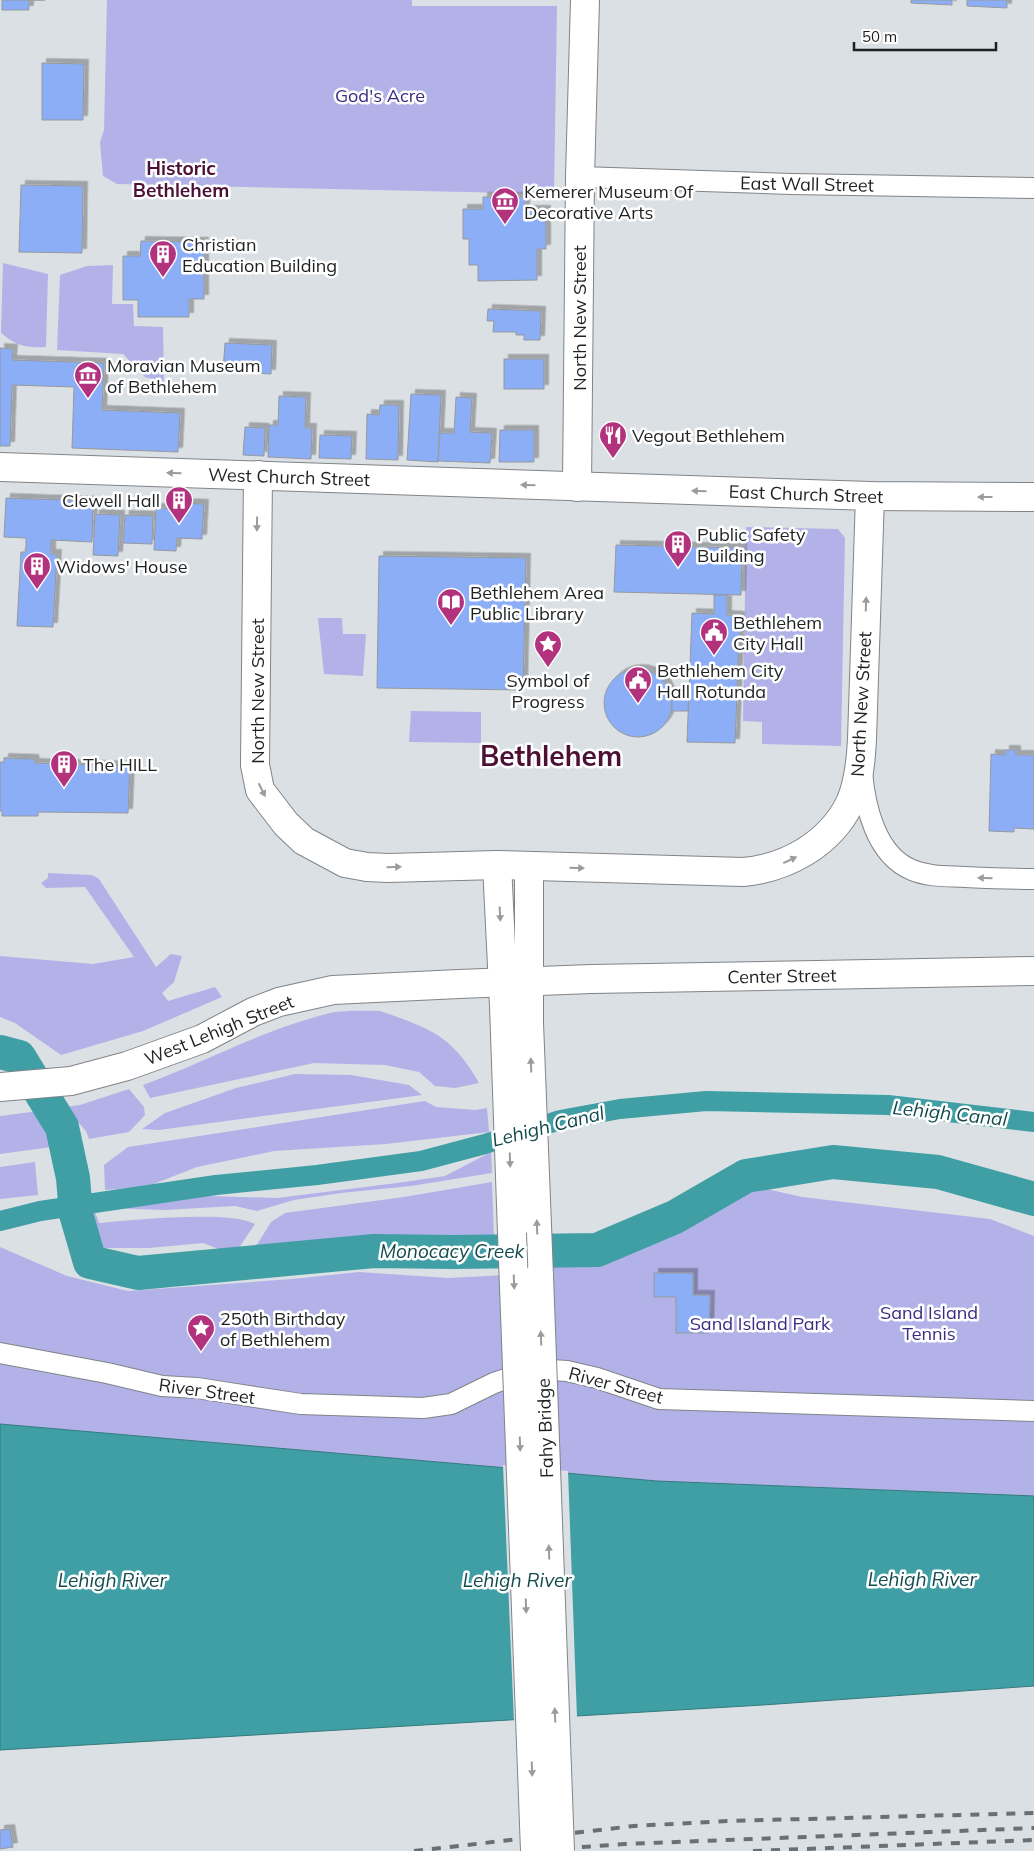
<svg xmlns="http://www.w3.org/2000/svg" width="1034" height="1851" font-family="Mulish,sans-serif">
<defs>
<filter id="shadow"><feDropShadow dx="4.5" dy="-4.5" stdDeviation="0" flood-color="#0004"/></filter>
</defs>
<rect width="100%" height="100%" fill="#dbe0e4"/>
<!-- green -->
<g fill="#b2b2e8">
<path d="M107 0H412V6H557L554 194 117 184 103 176 100 142 104 130Z"/>
<path d="M3 263 48 274 46 347C25 348 17 346 1 333Z"/>
<path d="M113 265 112 304H133L134 326 163 327 164 382 145 377 123 354 57 350 60 275 87 266Z"/>
<path d="M746 527 838 529 845 538 841 746 762 744V722L743 721Z"/>
<path d="M318 618H342L343 634H366L363 676 324 674Z"/>
<path d="M411 711 481 712V743L409 742Z"/>
<path d="M48 873 92 875 99 879 156 967 171 954 182 956 174 982 162 993 168 1001 215 987 222 997 143 1031 61 1055 15 1023 0 1017V956L93 964 134 957 85 887 46 888 41 883 48 878Z"/>
<path d="M380 1011C429 1028 452 1035 479 1083L455 1088 435 1086 419 1072 385 1065 314 1063 150 1098 143 1085C206 1062 264 1029 330 1013 345 1010 364 1011 380 1011Z"/>
<path d="M295 1074 351 1075 409 1085 422 1095 159 1130 142 1129 165 1113 236 1088Z"/>
<path d="M129 1089 144 1107 145 1115 129 1132 89 1139 86 1131 65 1107 80 1105Z"/>
<path d="M425 1101 436 1107 475 1110 487 1108 489 1132 386 1144 274 1151 197 1167 146 1187 105 1190 104 1165 128 1147Z"/>
<path d="M39 1111 52 1147 0 1154V1116Z"/>
<path d="M491 1152 492 1173 411 1186 341 1193 294 1200 257 1211 235 1206 164 1210 110 1208 207 1196 277 1198 397 1183 445 1176Z"/>
<path d="M35 1162 38 1195 0 1199V1167Z"/>
<path d="M492 1182 494 1240 417 1245 365 1238 311 1250 253 1251 271 1222 285 1213 404 1197Z"/>
<path d="M745 1184 802 1197 990 1219 1034 1236V1496L657 1481 0 1424V1247L67 1276 128 1291 292 1279 359 1272 449 1278 527 1274 608 1251Z"/>
<path d="M87 1209H94L99 1223C132 1220 229 1210 255 1224L234 1255 203 1243 149 1248H99L86 1230Z"/>
</g>
<!-- water -->
<path fill="#3f9fa4" stroke="#35797d" d="M0 1424 657 1481 1034 1496V1686L763 1705 0 1750Z"/>
<!-- pier -->
<path fill="#dbe0e4" d="M503 1465 568 1471 577 1718 514 1722Z"/>
<g fill="none" stroke-linecap="round" stroke-linejoin="round">
<!-- canal -->
<path stroke="#3f9fa4" stroke-width="20" d="M0 1221 40 1211 216 1185 317 1175 421 1161 485 1144 560 1120 620 1109 706 1101 888 1105 1034 1122"/>
<!-- river -->
<path stroke="#3f9fa4" stroke-width="34" d="M0 1052 19 1057 62 1127 73 1178 76 1214 90 1262 138 1273 374 1251 454 1252 597 1250 675 1217 746 1176 833 1162 938 1172 1034 1199"/>
</g>
<!-- building -->
<g fill="#8baef6" stroke="#96999d" filter="url(#shadow)">
<path d="M2 0H45H29V10H2Z"/>
<path d="M911 0H952V5L911 3Z"/>
<path d="M967 0H1007V8L967 6Z"/>
<path d="M42 63 84 64 83 120H42Z"/>
<path d="M21 185 83 186 82 253 19 252Z"/>
<path d="M483 197H525V210H546V249H537V280L478 281V265H469V239H463V209H483Z"/>
<path d="M141 241 204 242V299H189V317H138V300H123V256H140Z"/>
<path d="M488 309 541 311 540 340H524V335H516V332H493L494 321H487Z"/>
<path d="M225 343 272 345 271 374 223 371Z"/>
<path d="M0 348 13 349 12 360 104 363 102 410 180 413 178 452 72 448 74 387 12 385 10 446H0Z"/>
<rect x="504" y="359" width="40" height="30"/>
<path d="M411 394 441 395 438 462 407 460Z"/>
<path d="M279 396 306 397 305 428H312L311 459 268 457 269 425H278Z"/>
<path d="M456 397 472 398 470 432 492 433 490 463 438 461 440 433H454Z"/>
<path d="M380 405H399L398 460 366 459 367 414 379 415Z"/>
<path d="M245 427 265 428 264 456 243 455Z"/>
<path d="M500 430H534V462H499Z"/>
<path d="M320 435 352 436 351 459 319 458Z"/>
<path d="M6 498 93 501 92 542 51 540V554H57L53 627 17 626 21 552H26V538L4 537Z"/>
<path d="M176 503 204 504 202 539 177 538 176 551 154 550 156 508 176 509Z"/>
<path d="M95 514 120 515 118 556 93 555Z"/>
<path d="M125 515 153 516 152 544 123 543Z"/>
<path d="M616 545 742 548 741 595 614 592Z"/>
<path d="M379 556 526 558 523 690 377 688Z"/>
<path d="M714 595H727V615L740 616 735 743 687 742 692 613 714 614Z"/>
<circle cx="638" cy="703" r="34"/>
<path d="M672 696H689L688 711H672Z"/>
<path d="M1005 750H1016V755H1034V829L1014 828V832L989 831 991 754 1005 755Z"/>
<path d="M4 758 34 759 35 763 130 766 128 813 38 812V816H2V811H0V762H4Z"/>
<path d="M654 1273H693V1295H710L709 1333H676V1297H654Z"/>
<path d="M10 1829 13 1847 0 1849V1830Z"/>
</g>
<g fill="none" stroke-linecap="round" stroke-linejoin="round">
<!-- street casing -->
<g stroke="#808488" stroke-width="22">
<g id="street">
<path d="M580 177 791 184 1034 188"/>
<path d="M862 772C865 807 876 855 912 870 929 877 947 876 965 877 988 878 1011 879 1034 879"/>
<path d="M0 1353 107 1373 162 1386 197 1388 301 1404 423 1408 451 1404 494 1383 535 1369 567 1371 597 1378 659 1399 1034 1411"/>
</g>
</g>
<!-- secondary casing -->
<g stroke="#808488" stroke-width="30">
<g id="secondary">
<path d="M0 467 870 496 1034 497"/>
<path d="M258 475 255 765 260 790 286 824 304 841 345 863 367 867 388 868 497 865 743 872C787 868 830 844 850 803 859 783 861 760 862 739L870 496"/>
<path d="M577 487 580 177 585 0"/>
<path d="M497 865 504 1006 512 1233"/>
<path d="M529 866V1023L539 1276"/>
<path d="M0 1087 71 1081 127 1066 202 1039 253 1012 279 1002 333 990 459 984 591 979 1034 971"/>
</g>
</g>
<!-- street -->
<use href="#street" stroke="#fff" stroke-width="20"/>
<!-- secondary -->
<use href="#secondary" stroke="#fff" stroke-width="28"/>
<!-- rail -->
<g stroke="#6b6f71" stroke-width="4" stroke-dasharray="9 9" stroke-linecap="butt">
<path d="M414 1851 634 1826 728 1821 1034 1813"/>
<path d="M528 1851 625 1844 1034 1828"/>
<path d="M753 1851 1034 1840"/>
</g>
<!-- secondary-bridge casing -->
<g stroke="#808488" stroke-width="30" stroke-linecap="butt">
<g id="secondary-bridge">
<path d="M512 1233 535 1851"/>
<path d="M539 1276 560 1851"/>
</g>
</g>
<!-- secondary-bridge -->
<use href="#secondary-bridge" stroke="#fff" stroke-width="28"/>
</g>
<!-- one-way arrows -->
<defs><path id="oneway-solid" d="M-6-.8H1V-3.2L6.5 0L1 3.2V.8H-6Z" transform="scale(1.25)"/></defs>
<g fill="#9a9b9b">
<use href="#oneway-solid" transform="translate(174 473) rotate(-178)"/>
<use href="#oneway-solid" transform="translate(528 485) rotate(-178)"/>
<use href="#oneway-solid" transform="translate(699 491) rotate(-178)"/>
<use href="#oneway-solid" transform="translate(985 497) rotate(-180)"/>
<use href="#oneway-solid" transform="translate(257 524) rotate(91)"/>
<use href="#oneway-solid" transform="translate(866 604) rotate(-88)"/>
<use href="#oneway-solid" transform="translate(262 790) rotate(64)"/>
<use href="#oneway-solid" transform="translate(790 860) rotate(-25)"/>
<use href="#oneway-solid" transform="translate(394 867) rotate(-1)"/>
<use href="#oneway-solid" transform="translate(577 868) rotate(2)"/>
<use href="#oneway-solid" transform="translate(985 878) rotate(-178)"/>
<use href="#oneway-solid" transform="translate(500 914) rotate(87)"/>
<use href="#oneway-solid" transform="translate(531 1065) rotate(-92)"/>
<use href="#oneway-solid" transform="translate(510 1160) rotate(88)"/>
<use href="#oneway-solid" transform="translate(537 1227) rotate(-92)"/>
<use href="#oneway-solid" transform="translate(514 1282) rotate(88)"/>
<use href="#oneway-solid" transform="translate(541 1338) rotate(-92)"/>
<use href="#oneway-solid" transform="translate(520 1444) rotate(88)"/>
<use href="#oneway-solid" transform="translate(549 1552) rotate(-92)"/>
<use href="#oneway-solid" transform="translate(526 1606) rotate(88)"/>
<use href="#oneway-solid" transform="translate(555 1715) rotate(-92)"/>
<use href="#oneway-solid" transform="translate(532 1769) rotate(88)"/>
</g>
<!-- icons -->
<defs>
<g id="museum-pin" transform="scale(1.4375)"><path d="M0 17L-7.5 6A9.5 9.5 0 1 1 7.5 6Z" fill="#b2327e" stroke="#fff"/><path d="M0-6L6-3V-2H-6V-3ZM-5-1h2V3h-2ZM-1-1h2V3h-2ZM3-1h2V3H3ZM-6 4H6V6H-6Z" fill="#fff"/></g>
<g id="building-pin" transform="scale(1.4375)"><path d="M0 17L-7.5 6A9.5 9.5 0 1 1 7.5 6Z" fill="#b2327e" stroke="#fff"/><path d="M-4-6H4V6H1V3H-1V6H-4ZM-2.5-4.3h1.7v1.8h-1.7ZM.8-4.3h1.7v1.8H.8ZM-2.5-1h1.7V.8h-1.7ZM.8-1h1.7V.8H.8Z" fill="#fff"/></g>
<g id="restaurant-pin" transform="scale(1.4375)"><path d="M0 17L-7.5 6A9.5 9.5 0 1 1 7.5 6Z" fill="#b2327e" stroke="#fff"/><path d="M-5-6h1v4h1v-4h1v4h1v-4h1v5L-1.5 .5V6h-2V.5L-5-1ZM5-6V6H3V1.5H1.5Q1.5-4 5-6Z" fill="#fff"/></g>
<g id="library-pin" transform="scale(1.4375)"><path d="M0 17L-7.5 6A9.5 9.5 0 1 1 7.5 6Z" fill="#b2327e" stroke="#fff"/><path d="M-6-4Q-3-5.5-.7-3.5V5Q-3 3-6 4ZM6-4Q3-5.5 .7-3.5V5Q3 3 6 4Z" fill="#fff"/></g>
<g id="civic-pin" transform="scale(1.4375)"><path d="M0 17L-7.5 6A9.5 9.5 0 1 1 7.5 6Z" fill="#b2327e" stroke="#fff"/><path d="M-.6-6.5H3V-4.5H.6V-3L4-1V1h2V6H-6V1h2V-1L-.6-3ZM-1.2 2.5V6h2.4V2.5Z" fill="#fff"/></g>
<g id="sight-pin" transform="scale(1.4375)"><path d="M0 17L-7.5 6A9.5 9.5 0 1 1 7.5 6Z" fill="#b2327e" stroke="#fff"/><path d="M0-6L1.8-2.2L6-1.7L2.9 1.2L3.7 5.4L0 3.3L-3.7 5.4L-2.9 1.2L-6-1.7L-1.8-2.2Z" fill="#fff"/></g>
</defs>
<g fill-rule="evenodd">
<use href="#museum-pin" x="505" y="201"/>
<use href="#building-pin" x="163" y="254"/>
<use href="#museum-pin" x="88" y="375"/>
<use href="#restaurant-pin" x="613" y="435"/>
<use href="#building-pin" x="179" y="500"/>
<use href="#building-pin" x="678" y="544"/>
<use href="#building-pin" x="37" y="566"/>
<use href="#library-pin" x="451" y="602"/>
<use href="#civic-pin" x="714" y="632"/>
<use href="#sight-pin" x="548" y="644"/>
<use href="#civic-pin" x="638" y="680"/>
<use href="#building-pin" x="64" y="764"/>
<use href="#sight-pin" x="201" y="1328"/>
</g>
<g text-anchor="middle" dominant-baseline="central" stroke-width="5" stroke-linejoin="round" paint-order="stroke">
<!-- park labels -->
<g font-size="18" fill="#3a2b83" stroke="#fff">
<text x="380" y="95">God's Acre</text>
<text x="929" y="1312">Sand Island<tspan x="929" dy="21">Tennis</tspan></text>
<text x="760" y="1323">Sand Island Park</text>
</g>
<!-- street labels -->
<g font-size="18" fill="#1e2021" stroke="#fff">
<text transform="translate(807 184) rotate(1)">East Wall Street</text>
<text transform="translate(579 318) rotate(-90)">North New Street</text>
<text transform="translate(289 477) rotate(2)">West Church Street</text>
<text transform="translate(806 494) rotate(2)">East Church Street</text>
<text transform="translate(257 691) rotate(-90)">North New Street</text>
<text transform="translate(861 704) rotate(-87)">North New Street</text>
<text transform="translate(782 976) rotate(-1)">Center Street</text>
<text transform="translate(219 1030) rotate(-22)">West Lehigh Street</text>
<text transform="translate(616 1385) rotate(15)">River Street</text>
<text transform="translate(207 1391) rotate(8)">River Street</text>
<text transform="translate(545 1428) rotate(-92)">Fahy Bridge</text>
</g>
<!-- poi labels -->
<g font-size="18" fill="#1e2021" stroke="#fff" text-anchor="start">
<text x="524" y="191">Kemerer Museum Of<tspan x="524" dy="21">Decorative Arts</tspan></text>
<text x="182" y="244">Christian<tspan x="182" dy="21">Education Building</tspan></text>
<text x="107" y="365">Moravian Museum<tspan x="107" dy="21">of Bethlehem</tspan></text>
<text x="632" y="435">Vegout Bethlehem</text>
<text x="160" y="500" text-anchor="end">Clewell Hall</text>
<text x="697" y="534">Public Safety<tspan x="697" dy="21">Building</tspan></text>
<text x="56" y="566">Widows' House</text>
<text x="470" y="592">Bethlehem Area<tspan x="470" dy="21">Public Library</tspan></text>
<text x="733" y="622">Bethlehem<tspan x="733" dy="21">City Hall</tspan></text>
<text x="657" y="670">Bethlehem City<tspan x="657" dy="21">Hall Rotunda</tspan></text>
<text x="548" y="680" text-anchor="middle">Symbol of<tspan x="548" dy="21">Progress</tspan></text>
<text x="83" y="764">The HILL</text>
<text x="220" y="1318">250th Birthday<tspan x="220" dy="21">of Bethlehem</tspan></text>
</g>
<!-- neighbourhood labels -->
<g font-size="19" font-weight="bold" fill="#4d1035" stroke="#fff">
<text x="181" y="168">Historic<tspan x="181" dy="22">Bethlehem</tspan></text>
</g>
<!-- water labels -->
<g font-size="19" font-style="italic" fill="#124a4d" stroke="#fff">
<text transform="translate(950 1113) rotate(6)">Lehigh Canal</text>
<text transform="translate(548 1126) rotate(-14)">Lehigh Canal</text>
<text x="452" y="1251">Monocacy Creek</text>
<text x="922" y="1579">Lehigh River</text>
<text x="112" y="1580">Lehigh River</text>
<text x="517" y="1580">Lehigh River</text>
</g>
<!-- town labels -->
<g font-size="28" font-weight="bold" fill="#4d1035" stroke="#fff">
<text x="551" y="755">Bethlehem</text>
</g>
</g>
<!-- scale -->
<path d="M854 42v8h142v-8" fill="none" stroke="#1e2021" stroke-width="2.5"/>
<text x="862" y="42" font-size="15" fill="#1e2021" stroke="#ffffff" stroke-width="4" paint-order="stroke">50 m</text>
</svg>
